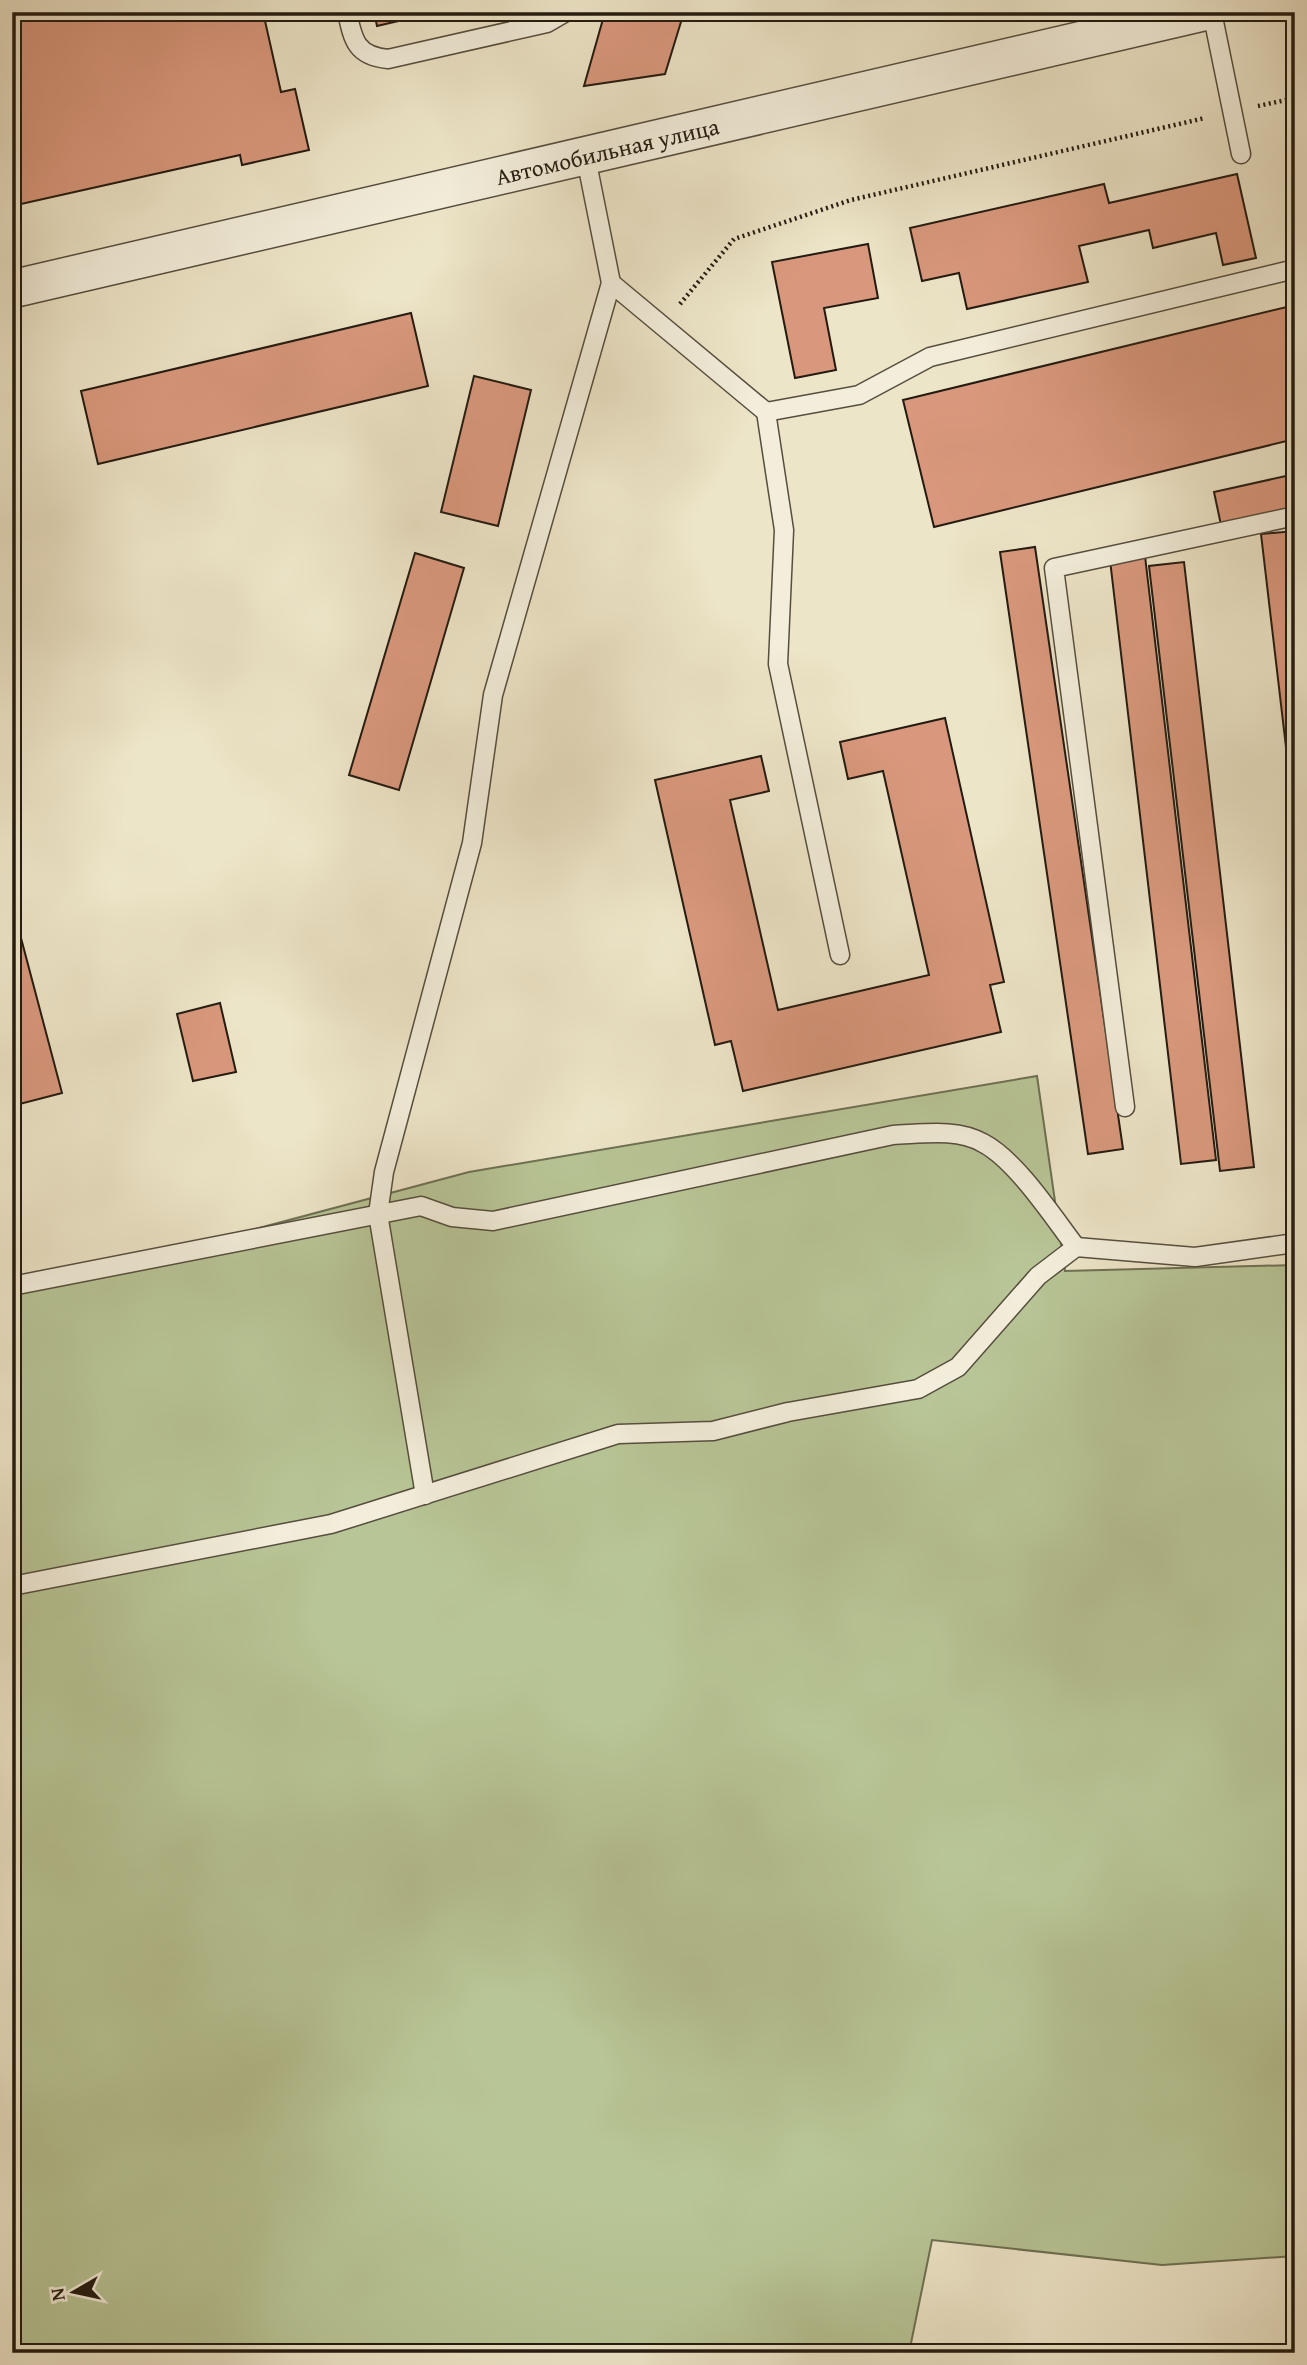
<svg xmlns="http://www.w3.org/2000/svg" width="1307" height="2365" font-family="'Gentium Book Plus',serif">
<rect width="100%" height="100%" fill="#ede5c8"/>
<filter id="stains"><feTurbulence type="fractalNoise" baseFrequency=".00286" numOctaves="4"/><feColorMatrix values="0 0 0 0 .2 0 0 0 0 .09 0 0 0 0 .02 0 0 0 .5 -.17"/></filter>
<radialGradient id="worn" r=".72"><stop offset=".6" stop-color="#630" stop-opacity="0"/><stop offset="1" stop-color="#630" stop-opacity=".3"/></radialGradient>
<!-- green -->
<path fill="#b8c596" stroke="#6e7054" stroke-width="2" d="M1037 1076 1065 1271 1295 1265V2256L1162 2265 932 2240 909 2353H12V1294L469 1172Z"/>
<!-- building -->
<g fill="#d9987d" stroke="#231b11" stroke-width="2">
<path d="M12 12H263L281 92 295 89 309 150 242 165 240 155 12 206Z"/>
<path d="M374 12H437L377 26Z"/>
<path d="M605 12H684L665 74 584 86Z"/>
<path d="M1237 174 1256 258 1223 265 1216 233 1153 248 1149 230 1079 246 1088 282 967 309 959 273 922 281 910 228 1104 184 1109 203Z"/>
<path d="M868 244 878 298 824 308 836 370 795 378 772 262Z"/>
<path d="M1295 305V439L934 527 903 400Z"/>
<path d="M411 313 428 386 98 464 81 391Z"/>
<path d="M474 376 531 390 498 526 441 512Z"/>
<path d="M1295 474V508L1221 525 1214 492Z"/>
<path d="M1295 531V824L1261 534Z"/>
<path d="M1035 547 1123 1149 1088 1154 1000 552Z"/>
<path d="M415 553 464 568 399 790 349 775Z"/>
<path d="M1145 556 1216 1160 1181 1164 1110 560Z"/>
<path d="M1184 562 1254 1167 1220 1171 1149 566Z"/>
<path d="M945 718 1004 982 990 985 1001 1032 743 1091 731 1041 715 1045 655 780 761 756 769 791 730 800 778 1010 929 975 883 771 848 779 840 742Z"/>
<path d="M12 904 62 1093 12 1106Z"/>
<path d="M220 1003 236 1072 193 1081 177 1014Z"/>
</g>
<g fill="none" stroke-linecap="round" stroke-linejoin="round">
<!-- service casing -->
<g stroke="#564e3f" stroke-width="21">
<g id="service">
<path d="M347 12C353 40 356 56 388 59L547 23 566 12"/>
<path d="M1212 12 1241 154"/>
<path d="M586 158 611 283 766 412 784 530 778 664 840 955"/>
<path d="M766 412 859 395 930 357 1295 269"/>
<path d="M1125 1107 1054 568 1295 516"/>
<path d="M12 1286 421 1206 452 1217 493 1221 893 1135C922 1134 957 1128 983 1143 1016 1160 1053 1217 1076 1247"/>
<path d="M425 1495 378 1214 384 1172 472 843 493 695 611 283"/>
<path d="M12 1586 331 1524 618 1434 713 1431 788 1412 918 1389 958 1367 1038 1276 1076 1247 1195 1257 1295 1243"/>
</g>
</g>
<!-- minor casing -->
<g stroke="#564e3f" stroke-width="40">
<g id="minor">
<path id="s1" d="M12 289 1203 12"/>
</g>
</g>
<!-- path -->
<g stroke="#231b11" stroke-width="4.5" stroke-dasharray="2 3.5" stroke-linecap="butt">
<path d="M1258 106 1295 98"/>
<path d="M680 304 734 239 851 200 1205 118"/>
</g>
<!-- service -->
<use href="#service" stroke="#f3eedb" stroke-width="18"/>
<!-- minor -->
<use href="#minor" stroke="#f3eedb" stroke-width="37"/>
</g>
<g text-anchor="middle" dominant-baseline="central" stroke-width="6" stroke-linejoin="round" paint-order="stroke">
<!-- street labels -->
<g font-size="23" fill="#231b11" stroke="#f3eedb">
<text stroke="none"><textPath href="#s1" startOffset="611">Автомобильная улица</textPath></text>
</g>
</g>
<!-- margin -->
<rect width="1307" height="2365" fill="none" stroke="#ede5c8" stroke-width="42"/>
<rect x="14" y="14" width="1279" height="2337" fill="none" stroke="#231b11" stroke-width="3.5"/>
<rect x="21" y="21" width="1265" height="2323" fill="none" stroke="#231b11" stroke-width="2"/>
<!-- north arrow -->
<g transform="translate(74 2292) rotate(261)" stroke="#f3eedb" stroke-width="5" paint-order="stroke">
<path d="M0-5L12 26L0 18L-12 26Z" fill="#231b11"/>
<text y="-10" font-size="19" font-weight="bold" text-anchor="middle" fill="#231b11">N</text>
</g>
<rect width="100%" height="100%" filter="url(#stains)"/>
<rect width="100%" height="100%" fill="url(#worn)"/>
</svg>
